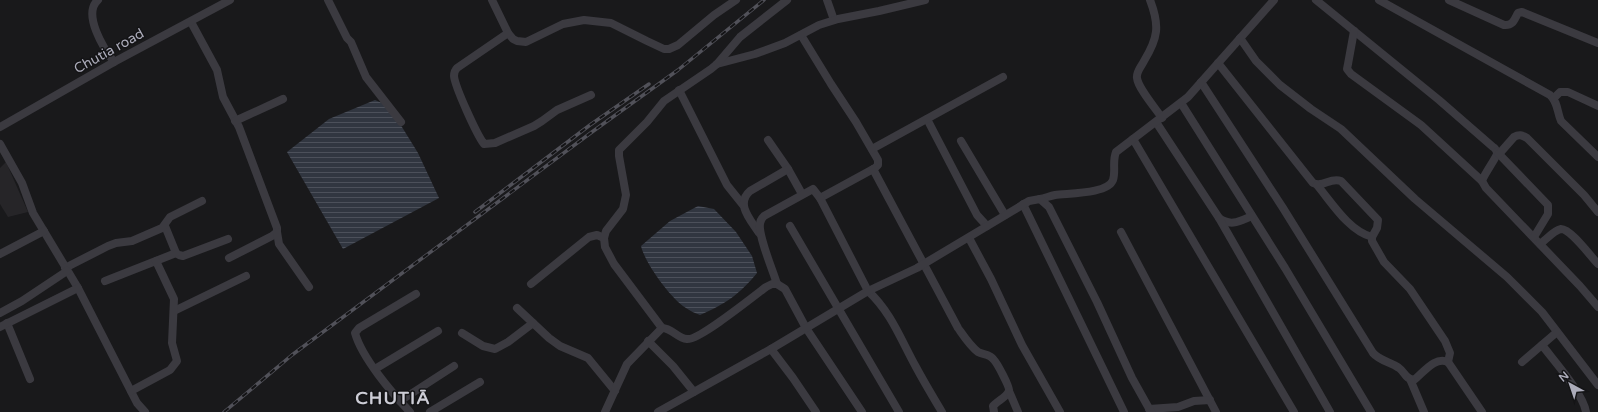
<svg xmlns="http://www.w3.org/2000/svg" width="1598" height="412" font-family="'Varela Round',sans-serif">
<defs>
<pattern id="water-rules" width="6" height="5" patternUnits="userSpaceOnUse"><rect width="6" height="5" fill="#313640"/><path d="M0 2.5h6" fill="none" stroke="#4c505a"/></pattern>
</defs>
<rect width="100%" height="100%" fill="#19191b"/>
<!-- built -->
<path fill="#262528" d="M6 162 28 212 8 217 0 204V168Z"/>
<!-- water -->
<g fill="url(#water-rules)">
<path d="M375 100 389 106 418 153 439 198 343 249 287 152 329 119Z"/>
<path d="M698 206 714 209 736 232 752 256 757 273C739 295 725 304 700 315 695 313 690 311 686 308 670 298 645 263 641 246L670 221Z"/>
</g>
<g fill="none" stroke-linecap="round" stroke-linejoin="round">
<!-- minor -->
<g stroke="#3b3a40" stroke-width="8">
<path d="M98 0C82 14 104 49 114 62"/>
<path d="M328 0 347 38 351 42 366 77 401 122"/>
<path d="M492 0 508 33 513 39 517 41 526 42 563 24 584 20 611 23 647 41 664 49H669L678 45 714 15 736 0"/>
<path d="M827 0 834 20"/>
<path d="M1150 0C1160 26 1158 38 1144 61 1141 67 1136 72 1137 78 1138 88 1156 109 1162 118"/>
<path d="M1316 0 1439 100 1493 147C1494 147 1497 151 1497 152 1498 156 1484 174 1482 181L1486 188 1580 286 1598 307"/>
<path d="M1379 0 1550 95C1558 102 1557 112 1561 121L1598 157"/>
<path d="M1449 0 1504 25C1513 26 1514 20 1518 13L1522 12 1598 43"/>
<path d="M191 22 217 70 223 97 239 127 277 228V232L272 236 229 258"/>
<path d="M1354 31 1348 64 1347 69 1351 74 1421 125 1482 181"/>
<path d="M508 33 457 68C455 70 454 73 454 76 455 87 477 135 484 144L495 143 534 126 542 121 557 110 591 95"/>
<path d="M801 35 831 84 856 122 878 160V165L875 168 820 198"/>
<path d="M1240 38 1256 61 1280 85 1311 109 1341 129 1415 199 1507 277 1542 312 1598 385"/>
<path d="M1218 63 1313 183C1323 188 1330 177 1341 181L1378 220 1377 228 1372 237V241L1384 262 1410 289 1445 341 1450 353 1448 362"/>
<path d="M717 64 755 54 785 43 819 25 838 19 879 11 925 0"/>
<path d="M1201 82 1283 208 1373 353C1380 361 1391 362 1399 368 1405 372 1405 379 1414 380 1424 372 1435 356 1448 362L1482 412"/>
<path d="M679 90 727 185 743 205"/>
<path d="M1554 98 1560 92H1568L1598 106"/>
<path d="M1181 103 1285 268 1371 412"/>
<path d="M927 119 977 215 987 226"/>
<path d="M235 121 283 99"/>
<path d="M1156 122 1219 218C1231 227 1240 221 1252 216"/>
<path d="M0 127 114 62 230 0"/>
<path d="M1133 139 1294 412"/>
<path d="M768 140 788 169 802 194"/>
<path d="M961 141 1005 215"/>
<path d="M0 144 22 183 33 213 78 288 137 403 145 412"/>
<path d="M872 149 1003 77"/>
<path d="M1497 152 1548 205V214L1534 237"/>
<path d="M1499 154 1514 137C1519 134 1522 135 1527 138L1584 195 1598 212"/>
<path d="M873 169 958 328C963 335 970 346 978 352 983 355 990 354 994 360 997 363 1010 387 1009 391 1007 397 997 401 993 406L994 412"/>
<path d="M1317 185C1332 203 1349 231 1372 237"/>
<path d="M1040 199C1045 198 1050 196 1055 195 1068 193 1108 194 1113 180 1116 171 1112 162 1116 152L1188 97 1274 0"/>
<path d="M1023 204 1124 412"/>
<path d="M1219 218 1330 412"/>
<path d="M165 226 176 253 179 255 183 256 228 239"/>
<path d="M790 226 899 412"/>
<path d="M277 232 279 244 309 287"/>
<path d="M1121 232 1216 412"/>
<path d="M759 233C751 220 735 204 750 191L788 169"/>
<path d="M969 238 991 279 1022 345 1060 412"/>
<path d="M1540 244C1546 240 1554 230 1561 229 1571 229 1591 257 1598 264"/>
<path d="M0 254 44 231"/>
<path d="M65 268 108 246 116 243 132 241 162 228 170 217 202 201"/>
<path d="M105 281 176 253"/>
<path d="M531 284 589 237 597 235 604 238"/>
<path d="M777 284C773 271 758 235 760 224 760 220 762 218 764 216L813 189 820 198 868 291C891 312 901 340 916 367 924 382 933 397 942 412"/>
<path d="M517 308 549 338 560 346 588 358 615 391"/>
<path d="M174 311 246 276"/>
<path d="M0 313 22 301 67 271"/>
<path d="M7 323 30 379"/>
<path d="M0 327 78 288"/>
<path d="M662 328 614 264 605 247 604 238 606 231 623 209 626 195 619 156V150L647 122 664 101 711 69 717 64 740 37 787 0"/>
<path d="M462 333 483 346 495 349 508 342 533 323"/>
<path d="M648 341 673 366 694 392"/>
<path d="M1542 345C1554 361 1583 393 1586 412"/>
<path d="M771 349 793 378 816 412"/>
<path d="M1522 362 1557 332"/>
<path d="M375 369 438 331"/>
<path d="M1410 379 1424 412"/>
<path d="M131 391 170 370 177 361 172 343 174 299 156 261"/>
<path d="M1009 391 1018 412"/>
<path d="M400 401 454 366"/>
<path d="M1149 409 1178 407 1194 401 1210 400"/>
<path d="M410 412C392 393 362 358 355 333L359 328 416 294"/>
<path d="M430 412 480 382"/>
<path d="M605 412 627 364 662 328C672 328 677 338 687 339 698 341 754 296 766 287L772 284H777L785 289 806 328 862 412"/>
<path d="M658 412 771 349 868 291 917 268 1029 201 1040 199 1049 207 1097 302 1132 378 1151 412"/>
</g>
<!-- rail casing -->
<g stroke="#515159" stroke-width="3.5">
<g id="rail">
<path d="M475 212 590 125 649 84"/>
<path d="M224 412 292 355 592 132 678 70 764 0"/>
</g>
</g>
<!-- rail -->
<use href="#rail" stroke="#141416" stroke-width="2" stroke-dasharray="6" stroke-linecap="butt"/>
</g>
<g text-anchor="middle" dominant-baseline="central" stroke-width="3" stroke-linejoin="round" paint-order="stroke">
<!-- street labels -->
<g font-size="14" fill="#acacba" stroke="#141416">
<text transform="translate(109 51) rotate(-29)">Chutia road</text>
</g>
<!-- district labels -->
<g font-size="18" font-weight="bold" letter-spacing="1" fill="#cdcdd6" stroke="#141416">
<text x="393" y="398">CHUTIĀ</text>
</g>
</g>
<!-- north arrow -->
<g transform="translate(1570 384) rotate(320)" stroke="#141416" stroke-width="3" paint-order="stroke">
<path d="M0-3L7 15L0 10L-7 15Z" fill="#acacba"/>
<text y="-6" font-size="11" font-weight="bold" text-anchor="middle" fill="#acacba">N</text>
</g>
</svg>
